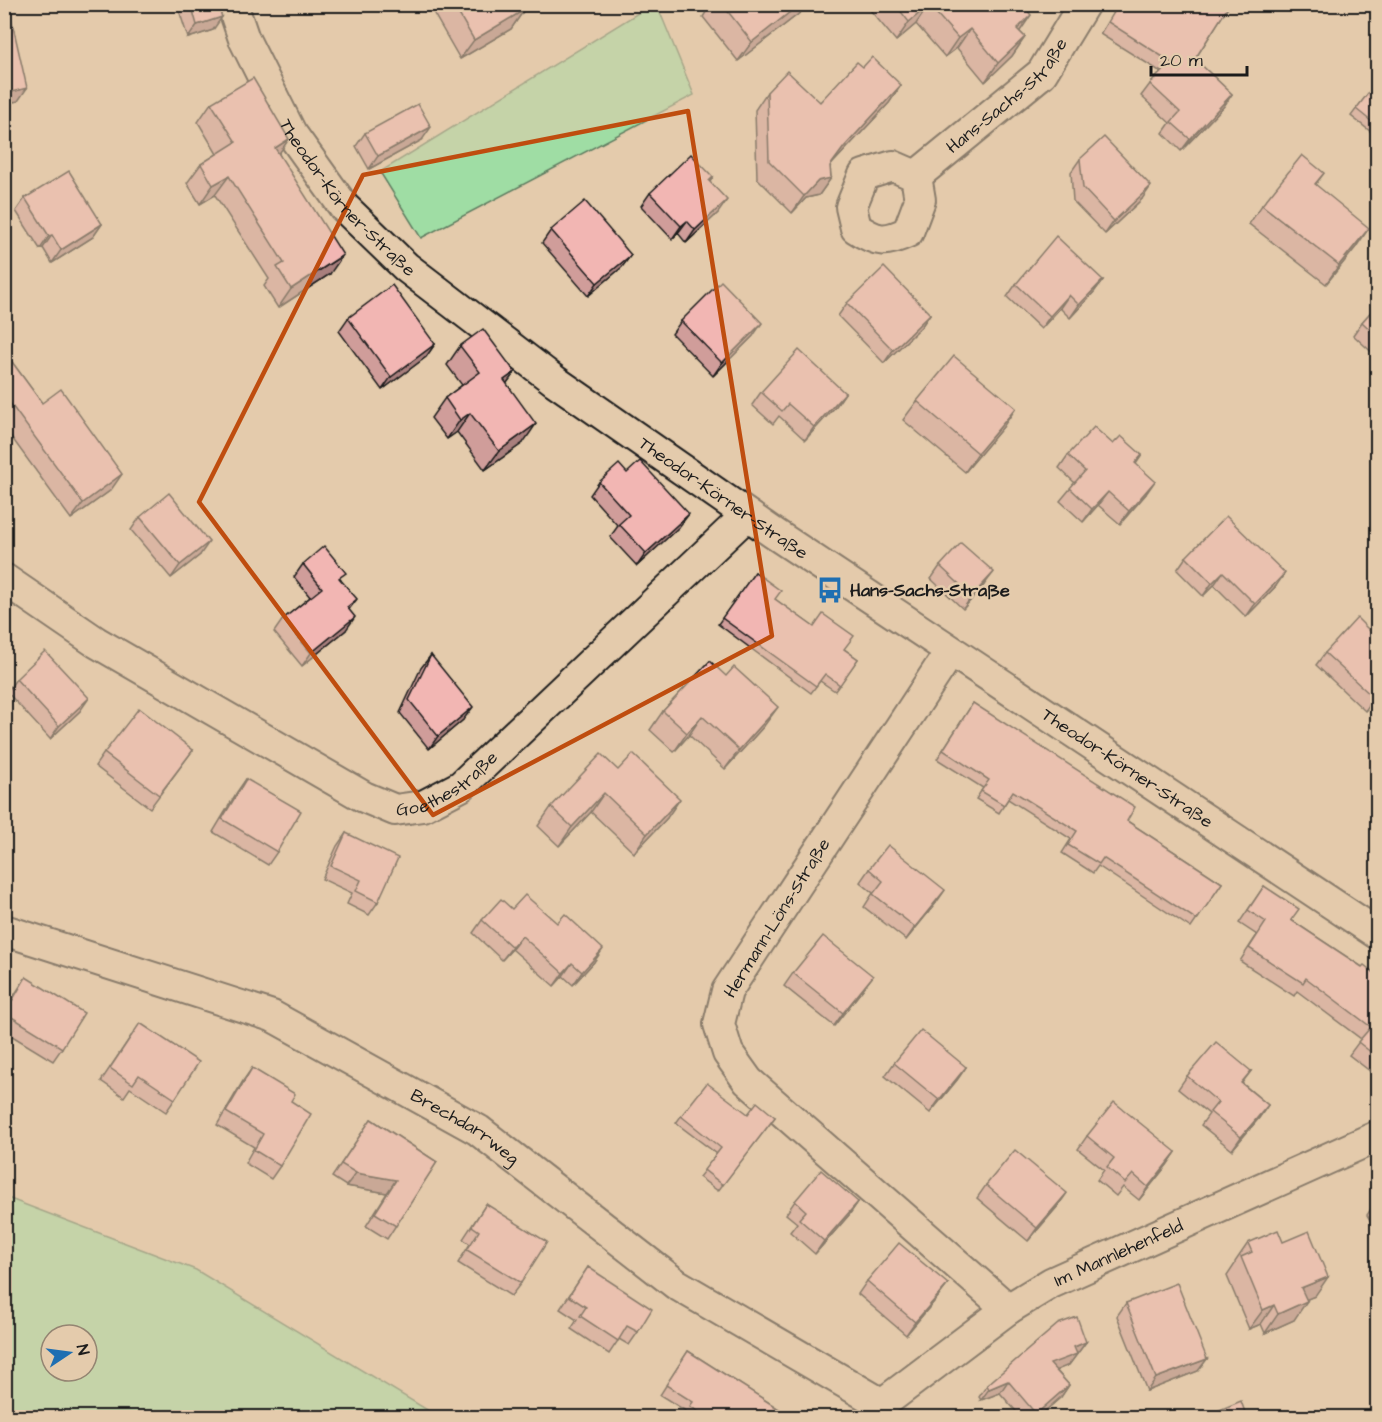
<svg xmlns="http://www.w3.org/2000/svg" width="1382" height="1422" font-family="'Architects Daughter',sans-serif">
<rect width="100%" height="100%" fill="#e4cbac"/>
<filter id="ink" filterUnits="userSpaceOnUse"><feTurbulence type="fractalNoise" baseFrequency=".0167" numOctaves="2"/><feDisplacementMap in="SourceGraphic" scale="12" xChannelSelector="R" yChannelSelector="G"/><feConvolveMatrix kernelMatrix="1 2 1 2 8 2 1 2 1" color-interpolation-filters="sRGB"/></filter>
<g filter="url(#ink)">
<!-- green -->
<g fill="#9fdda4" stroke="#5e7c60" stroke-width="1.5" fill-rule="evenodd">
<path d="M651 5H657L694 95 421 238 380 172Z"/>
<path d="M5 1197 196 1270 439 1417H5ZM51 1335H87V1371H51Z"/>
</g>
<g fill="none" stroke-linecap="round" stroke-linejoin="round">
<!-- minor casing -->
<g stroke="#1c1c1c" stroke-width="34">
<g id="minor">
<path id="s1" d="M232 4 244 39 291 133 344 207 406 267 555 381 772 532 1378 934"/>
<path d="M893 166 916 176 920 200 908 232C885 243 877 242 856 228L851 207 864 175Z"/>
<path id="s2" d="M916 176 1042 73 1084 4"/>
<path id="s3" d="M4 579 96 642 364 797 395 810 423 806 461 786 747 515"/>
<path d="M950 652 727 991 719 1024 728 1053 748 1081 1008 1309"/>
<path id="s4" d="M4 930 272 1016 478 1130 676 1284 882 1404 1008 1309 1051 1283 1378 1136"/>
</g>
</g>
<!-- minor -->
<use href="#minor" stroke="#e4cbac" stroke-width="30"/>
</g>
<!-- wall -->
<g fill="#d09d9a" stroke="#1c1c1c" stroke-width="1.5">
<path d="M177 4H217L213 30 188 38Z"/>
<path d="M439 4H534L524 9V10L511 29 460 59 433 12Z"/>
<path d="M711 4H806L801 12 738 61 703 17Z"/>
<path d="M874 4H1022L1020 32 1025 37 1012 56 985 82 957 48 945 57 916 24 896 41 870 10Z"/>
<path d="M1118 4H1230L1195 59 1232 94 1224 106 1181 151 1163 133 1170 123 1141 96 1150 84 1161 72 1100 34Z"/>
<path d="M863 67 901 85 889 103 832 164 830 166 831 178 819 195 806 198 792 213 757 178 755 110 767 92 820 102Z"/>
<path d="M1372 88 1377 92V131L1375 135 1351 116Z"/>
<path d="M211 103 279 154 330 274 278 308 264 286 269 279 215 195 200 204 187 183 201 164 217 154 198 122Z"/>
<path d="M365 133 422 140 369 169 356 146Z"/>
<path d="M1080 159 1142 199 1105 234 1073 201 1071 172Z"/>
<path d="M1324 173 1315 185 1356 247 1326 284 1249 224 1262 205Z"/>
<path d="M713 177 710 182 718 213 686 243 678 233 672 239 641 206 650 193Z"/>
<path d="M25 198 102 224 93 237 52 263 43 248 40 249 16 211Z"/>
<path d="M551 230 631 255 622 267 588 296 542 243Z"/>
<path d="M1103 280 1094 292 1070 318 1060 308 1041 329 1007 297 1016 284Z"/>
<path d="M847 303 930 314 921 327 884 363 838 316Z"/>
<path d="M1377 305V357L1353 335 1362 322Z"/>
<path d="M348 318 435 344 426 357 382 390 339 331Z"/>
<path d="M681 321 753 336 713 376 672 334Z"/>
<path d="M460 346 515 372 506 384 523 443 485 470 457 432 447 439 431 418 445 398 462 385 447 365Z"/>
<path d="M4 351 42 403 111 490 71 519 4 427Z"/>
<path d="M761 392 845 393 836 406 805 440 779 416 773 424 752 405Z"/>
<path d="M917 401 1003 427 965 472 903 420Z"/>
<path d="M1113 444 1142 455 1136 464 1146 494 1120 524 1098 505 1083 522 1060 501 1075 483 1059 468 1068 455Z"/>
<path d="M599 482 679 527 637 566 610 537 618 526 590 495Z"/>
<path d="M140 517 200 555 171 578 131 530Z"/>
<path d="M1186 557 1276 586 1246 617 1214 585 1203 596 1177 570Z"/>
<path d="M303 564 341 580 349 610 346 630 302 666 274 632 283 619 310 597 294 577Z"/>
<path d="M940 566 984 585 963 609 931 579Z"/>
<path d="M755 572 775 599 858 659 835 691 820 681 811 693 718 624Z"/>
<path d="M1377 638V706L1373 702 1365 711 1316 665 1325 653Z"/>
<path d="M431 655 463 720 429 749 400 713 421 668Z"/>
<path d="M710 661 764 726 725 769 689 735 674 752 650 730 663 711Z"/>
<path d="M16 679 80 711 50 739 7 692Z"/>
<path d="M973 703 1127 821 1222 883 1191 928 1098 866 1093 873 1062 853 1071 839 1008 799 999 813 976 799 983 788 937 759Z"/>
<path d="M193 750 150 808 95 766 104 753Z"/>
<path d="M618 770 667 818 634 853 591 812 559 846 538 826 551 807Z"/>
<path d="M246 779 277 852 268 865 213 832 237 792Z"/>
<path d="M346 833 378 902 369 915 347 904 352 893 322 879 337 846Z"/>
<path d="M869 869 936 903 906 940 864 907 873 893 860 882Z"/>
<path d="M1264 886 1291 920 1362 967 1377 975V1072L1375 1075 1349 1055 1361 1039 1297 991 1294 996 1240 961 1257 935 1239 923Z"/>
<path d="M512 909 594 962 573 985 563 976 554 986 512 949 502 960 473 933 482 920Z"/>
<path d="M793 973 863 989 834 1026 784 986Z"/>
<path d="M26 977 62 1048 53 1061 4 1031V1011Z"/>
<path d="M131 1036 175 1099 166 1112 130 1088 124 1097 101 1081Z"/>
<path d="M894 1063 966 1067 957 1080 930 1113 885 1076Z"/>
<path d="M252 1068 280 1166 271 1179 245 1163 254 1147 217 1125 243 1081Z"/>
<path d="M1251 1071 1242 1083 1268 1105 1259 1118 1232 1150 1201 1125 1209 1114 1178 1089 1187 1076Z"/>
<path d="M748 1114 775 1117 718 1191 699 1177 717 1154 676 1123 681 1116Z"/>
<path d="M371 1119 437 1162 387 1239 366 1226 387 1193 346 1186 332 1177Z"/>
<path d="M1087 1136 1176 1152 1167 1165 1139 1200 1123 1187 1116 1196 1097 1180 1104 1170 1078 1149Z"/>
<path d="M986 1185 1058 1206 1028 1241 977 1198Z"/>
<path d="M1377 1200V1232L1367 1215Z"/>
<path d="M795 1201 858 1202 849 1215 815 1254 790 1232 797 1223 786 1214Z"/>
<path d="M486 1204 521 1283 511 1296 458 1263 470 1244 463 1239Z"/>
<path d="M1283 1242 1315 1296 1306 1299 1294 1320 1265 1333 1261 1324 1249 1329 1227 1276 1235 1264V1262L1248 1243Z"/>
<path d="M588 1267 638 1332 629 1345 619 1339 609 1354 571 1329 577 1320 560 1309Z"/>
<path d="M867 1281 948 1284 938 1297 906 1335 858 1294Z"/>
<path d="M1126 1303 1207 1359 1198 1371 1147 1391 1117 1316Z"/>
<path d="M1086 1342 1069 1365 1056 1370 1069 1385 1061 1397 1037 1418H1022L1000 1393 981 1400 979 1397 987 1385Z"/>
<path d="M688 1351 793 1418H687L684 1415 686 1411 660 1395Z"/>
<path d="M1215 1412 1247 1418H1211Z"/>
</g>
<!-- shaded-wall -->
<g fill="#a97f7d" stroke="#1c1c1c" stroke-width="1.5">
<path d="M514 4H534L504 18Z"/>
<path d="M800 4H806L801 12 738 61 752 42Z"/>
<path d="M929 5 916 24 896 41 909 22Z"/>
<path d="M524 10 511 29 460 59 474 40Z"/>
<path d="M1031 15 1018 34 1017 29Z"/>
<path d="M222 17 213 30 188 38 197 25Z"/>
<path d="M970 29 957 48 945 57 958 38Z"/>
<path d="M1025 37 1012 56 985 82 998 63Z"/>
<path d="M901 85 889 103 832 164 820 180 831 178 819 195 806 198 792 213 804 196 818 181 844 147Z"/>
<path d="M27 88 18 101 4 104V94Z"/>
<path d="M1232 94 1224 106 1181 151 1190 139Z"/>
<path d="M431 127 422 140 369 169 378 156Z"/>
<path d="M289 139 276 158 275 148Z"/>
<path d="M229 176 215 195 200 204 213 185Z"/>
<path d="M1151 186 1142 199 1105 234 1114 221Z"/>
<path d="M727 200 718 213 686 243 695 230Z"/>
<path d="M687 221 678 233 672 239 681 226Z"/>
<path d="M102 224 93 237 52 263 61 250Z"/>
<path d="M1369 228 1356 247 1326 284 1339 265Z"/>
<path d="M52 235 43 248 40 249 49 236Z"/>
<path d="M343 255 330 274 278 308 291 289Z"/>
<path d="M631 255 622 267 588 296 597 283Z"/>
<path d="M1103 280 1094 292 1070 318 1079 305Z"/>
<path d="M1069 295 1060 308 1041 329 1050 316Z"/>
<path d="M930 314 921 327 884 363 893 350Z"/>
<path d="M762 323 753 336 713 376 722 363Z"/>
<path d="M435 344 426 357 382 390 391 377Z"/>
<path d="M515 372 501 391 504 380Z"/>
<path d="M845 393 836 406 805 440 814 427Z"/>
<path d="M1016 408 1003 427 965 472 978 453Z"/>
<path d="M470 413 457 432 447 439 460 420Z"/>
<path d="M536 424 523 443 485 470 499 451Z"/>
<path d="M122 474 111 490 71 519 83 503Z"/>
<path d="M1155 481 1146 494 1120 524 1129 511Z"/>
<path d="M1108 492 1098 505 1083 522 1092 509Z"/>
<path d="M689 514 679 527 637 566 646 553Z"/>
<path d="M209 542 200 555 171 578 180 565Z"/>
<path d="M994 572 984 585 963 609 972 596Z"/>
<path d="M1223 572 1214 585 1203 596 1212 583Z"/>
<path d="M1285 573 1276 586 1246 617 1255 604Z"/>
<path d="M357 599 347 612V607Z"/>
<path d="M355 617 346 630 302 666 311 653Z"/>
<path d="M1377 694 1373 702 1365 711 1374 698Z"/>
<path d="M89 698 80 711 50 739 59 726Z"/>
<path d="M473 707 463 720 429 749 438 736Z"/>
<path d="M778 707 764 726 725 769 739 750Z"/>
<path d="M702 716 689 735 674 752 687 733Z"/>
<path d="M604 793 591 812 559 846 572 827Z"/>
<path d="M680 799 667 818 634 853 647 834Z"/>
<path d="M945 890 936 903 906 940 915 927Z"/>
<path d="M522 936 512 949 502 960 512 947Z"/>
<path d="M603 949 594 962 573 985 582 972Z"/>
<path d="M572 963 563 976 554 986 563 973Z"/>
<path d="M873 976 863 989 834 1026 843 1013Z"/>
<path d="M966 1067 957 1080 930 1113 939 1100Z"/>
<path d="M1268 1105 1259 1118 1232 1150 1241 1137Z"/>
<path d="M1176 1152 1167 1165 1139 1200 1148 1187Z"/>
<path d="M356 1173 396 1180 387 1193 346 1186Z"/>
<path d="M1067 1193 1058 1206 1028 1241 1037 1228Z"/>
<path d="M858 1202 849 1215 815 1254 824 1241Z"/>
<path d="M1328 1277 1315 1296 1288 1307 1301 1288Z"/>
<path d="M948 1284 938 1297 906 1335 915 1322Z"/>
<path d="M1307 1301 1294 1320 1265 1333 1278 1314Z"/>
<path d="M1274 1305 1261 1324 1249 1329 1263 1310Z"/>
<path d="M1086 1342 1069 1365 1043 1376 1050 1364 1074 1347Z"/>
<path d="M1207 1359 1198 1371 1147 1391 1156 1378Z"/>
<path d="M1008 1381 1000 1393 981 1400 989 1389Z"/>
<path d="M1069 1385 1061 1397 1037 1418H1033L1036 1414Z"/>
</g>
<!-- building -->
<g fill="#f2b6b3" stroke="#1c1c1c" stroke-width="1.5">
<path d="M4 4H8L27 88 4 94Z"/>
<path d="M191 4H217L222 17 197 25Z"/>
<path d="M453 4H521L524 10 474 40Z"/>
<path d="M722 4H800L752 42Z"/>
<path d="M895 4H1022L1031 15 1017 29 1025 37 998 63 970 29 958 38 929 5 909 22Z"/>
<path d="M1119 4H1230L1195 59 1232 94 1190 139 1171 122 1180 112 1150 84 1171 62 1108 22Z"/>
<path d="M872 57 901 85 844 147 830 166 831 178 818 181 804 196 769 161 767 92 787 71 820 102 857 62 863 67Z"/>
<path d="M253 78 289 139 275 148 343 255 291 289 277 267 284 263 229 176 213 185 201 164 236 142 211 103Z"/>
<path d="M1372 88 1377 92V126L1356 109Z"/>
<path d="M418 104 431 127 378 156 365 133Z"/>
<path d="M1104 137 1151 186 1114 221 1083 188 1080 159Z"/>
<path d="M691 154 713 177 709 181 727 200 695 230 687 221 681 226 650 193Z"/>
<path d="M1302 155 1324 173 1315 184 1369 228 1339 265 1262 205Z"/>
<path d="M69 171 102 224 61 250 52 235 49 236 25 198Z"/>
<path d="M585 201 631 255 597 283 551 230Z"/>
<path d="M1056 236 1103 280 1079 305 1069 295 1050 316 1016 284Z"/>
<path d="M884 267 930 314 893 350 847 303Z"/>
<path d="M721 281 762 323 722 363 681 321Z"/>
<path d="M392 285 435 344 391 377 348 318Z"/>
<path d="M1377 305V336L1362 322Z"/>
<path d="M483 329 515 372 504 380 536 424 499 451 470 413 460 420 445 398 480 372 460 346Z"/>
<path d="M799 350 845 393 814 427 788 404 782 411 761 392Z"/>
<path d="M4 351 42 403 61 389 122 474 83 503 7 399 4 401Z"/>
<path d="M954 356 1016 408 978 453 917 401Z"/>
<path d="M1094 427 1113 444 1121 436 1142 455 1135 463 1155 481 1129 511 1108 492 1092 509 1070 488 1085 471 1068 455Z"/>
<path d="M640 461 689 514 646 553 619 524 629 515 599 482 619 464 627 473Z"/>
<path d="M169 493 209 542 180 565 140 517Z"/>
<path d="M1226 516 1285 573 1255 604 1223 572 1212 583 1186 557Z"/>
<path d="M961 543 994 572 972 596 940 566Z"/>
<path d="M324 546 346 573 339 578 357 599 347 607 355 617 311 653 283 619 322 588 303 564Z"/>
<path d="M755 572 781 591 775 599 814 627 823 614 854 636 844 649 858 659 840 685 825 674 816 686 722 618Z"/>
<path d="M1357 618 1377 638V694L1374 698 1325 653Z"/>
<path d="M4 633 11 640 4 646Z"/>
<path d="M45 651 89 698 59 726 16 679Z"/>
<path d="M431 655 473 707 438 736 409 700Z"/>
<path d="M710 661 726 676 734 667 778 707 739 750 702 716 687 733 663 711Z"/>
<path d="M973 703 1135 807 1127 821 1222 883 1197 920 1103 858 1099 864 1068 845 1077 831 1013 791 1004 805 981 791 989 780 943 750Z"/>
<path d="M139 708 193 750 159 795 104 753Z"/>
<path d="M601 754 618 770 633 754 680 799 647 834 604 793 572 827 551 807Z"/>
<path d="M246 779 301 811 277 852 222 819Z"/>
<path d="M346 833 398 858 378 902 356 891 361 880 331 866Z"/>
<path d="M888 845 945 890 915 927 873 894 883 881 869 869Z"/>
<path d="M1264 886 1299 909 1291 920 1362 967 1364 965 1377 975V1057L1358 1042 1371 1027 1306 978 1303 983 1249 948 1266 922 1248 910Z"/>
<path d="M525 895 557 923 565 914 603 949 582 972 572 963 563 973 522 936 512 947 482 920 501 899 512 909Z"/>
<path d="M823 936 873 976 843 1013 793 973Z"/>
<path d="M26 977 84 1013 62 1048 5 1013Z"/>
<path d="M140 1023 199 1062 175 1099 139 1075 133 1084 110 1068Z"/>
<path d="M921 1030 966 1067 939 1100 894 1063Z"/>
<path d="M1216 1042 1251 1071 1241 1083 1268 1105 1241 1137 1210 1112 1218 1102 1187 1076Z"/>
<path d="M252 1068 295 1094 291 1101 311 1114 280 1166 254 1150 263 1134 226 1112Z"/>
<path d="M707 1083 748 1114 757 1102 775 1117 723 1185 704 1170 721 1148 681 1116Z"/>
<path d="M1114 1102 1176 1152 1148 1187 1133 1174 1125 1183 1107 1167 1114 1158 1087 1136Z"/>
<path d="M371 1119 437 1162 396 1226 375 1213 396 1180 356 1173 341 1164Z"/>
<path d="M1015 1150 1067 1193 1037 1228 986 1185Z"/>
<path d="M821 1170 858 1202 824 1241 799 1219 806 1211 795 1201Z"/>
<path d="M486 1204 547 1242 521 1283 467 1250 479 1231 472 1226Z"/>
<path d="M1278 1230 1283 1242 1309 1231 1328 1277 1301 1288 1307 1301 1278 1314 1274 1305 1263 1310 1241 1257 1252 1252 1248 1243Z"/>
<path d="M899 1243 948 1284 915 1322 867 1281Z"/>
<path d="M588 1267 652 1309 638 1332 627 1326 618 1341 580 1316 586 1307 569 1296Z"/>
<path d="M1177 1283 1207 1359 1156 1378 1126 1303Z"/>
<path d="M1077 1317 1086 1342 1074 1347 1077 1354 1050 1364 1069 1385 1036 1414 1008 1381 989 1389 987 1385 1058 1324Z"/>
<path d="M688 1351 793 1418H708L690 1406 693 1402 666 1385Z"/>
<path d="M1241 1401 1247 1418H1218L1215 1412Z"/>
</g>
</g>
<!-- marked area -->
<path d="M0 0H1382V1422H0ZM688 111 772 636 433 815 199 502 363 175Z" fill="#e4cbac" fill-opacity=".55" fill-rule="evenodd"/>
<path fill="none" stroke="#bf4d0f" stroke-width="4.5" stroke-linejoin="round" d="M688 111 772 636 433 815 199 502 363 175Z"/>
<!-- icons -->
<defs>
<g id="bus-bare" transform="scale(2.07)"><path d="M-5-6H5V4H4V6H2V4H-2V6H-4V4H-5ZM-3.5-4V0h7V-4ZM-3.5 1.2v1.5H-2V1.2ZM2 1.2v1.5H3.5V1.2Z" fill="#1f6fb2" stroke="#e4cbac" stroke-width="2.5" paint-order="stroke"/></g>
</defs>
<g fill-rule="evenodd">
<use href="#bus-bare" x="830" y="590"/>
</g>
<g text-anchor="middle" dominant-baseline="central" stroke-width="5" stroke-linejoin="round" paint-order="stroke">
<!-- street labels -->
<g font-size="18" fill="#1c1c1c" stroke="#e4cbac">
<text stroke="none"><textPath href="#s2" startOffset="122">Hans-Sachs-Straße</textPath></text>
<text stroke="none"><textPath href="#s1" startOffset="228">Theodor-Körner-Straße</textPath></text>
<text stroke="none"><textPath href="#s1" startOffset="712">Theodor-Körner-Straße</textPath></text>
<text stroke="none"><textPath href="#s1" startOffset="1198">Theodor-Körner-Straße</textPath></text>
<text stroke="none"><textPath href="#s3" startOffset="514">Goethestraße</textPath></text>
<text transform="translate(777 918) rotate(-58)">Hermann-Löns-Straße</text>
<text stroke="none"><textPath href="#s4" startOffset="504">Brechdarrweg</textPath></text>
<text stroke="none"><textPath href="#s4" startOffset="1288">Im Mannlehenfeld</textPath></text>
</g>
<!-- poi labels -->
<g font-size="18" font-weight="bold" fill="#1c1c1c" stroke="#e4cbac" text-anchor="start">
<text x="850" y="590">Hans-Sachs-Straße</text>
</g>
</g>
<!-- margin -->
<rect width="1382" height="1422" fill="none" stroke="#e4cbac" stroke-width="24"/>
<rect x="12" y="12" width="1358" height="1398" fill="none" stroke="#1c1c1c" stroke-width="2" filter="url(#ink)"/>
<!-- north arrow -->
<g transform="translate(69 1353) rotate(77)"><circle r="28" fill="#e4cbac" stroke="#948572" stroke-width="1.5"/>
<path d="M0-4.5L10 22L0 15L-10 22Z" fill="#1f6fb2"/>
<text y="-9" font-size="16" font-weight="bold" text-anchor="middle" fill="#1c1c1c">N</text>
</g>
<!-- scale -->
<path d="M1151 66v9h96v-9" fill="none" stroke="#1c1c1c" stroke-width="3"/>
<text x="1160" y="66" font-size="18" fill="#1c1c1c" stroke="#e4cbac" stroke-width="4.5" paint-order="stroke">20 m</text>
</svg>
